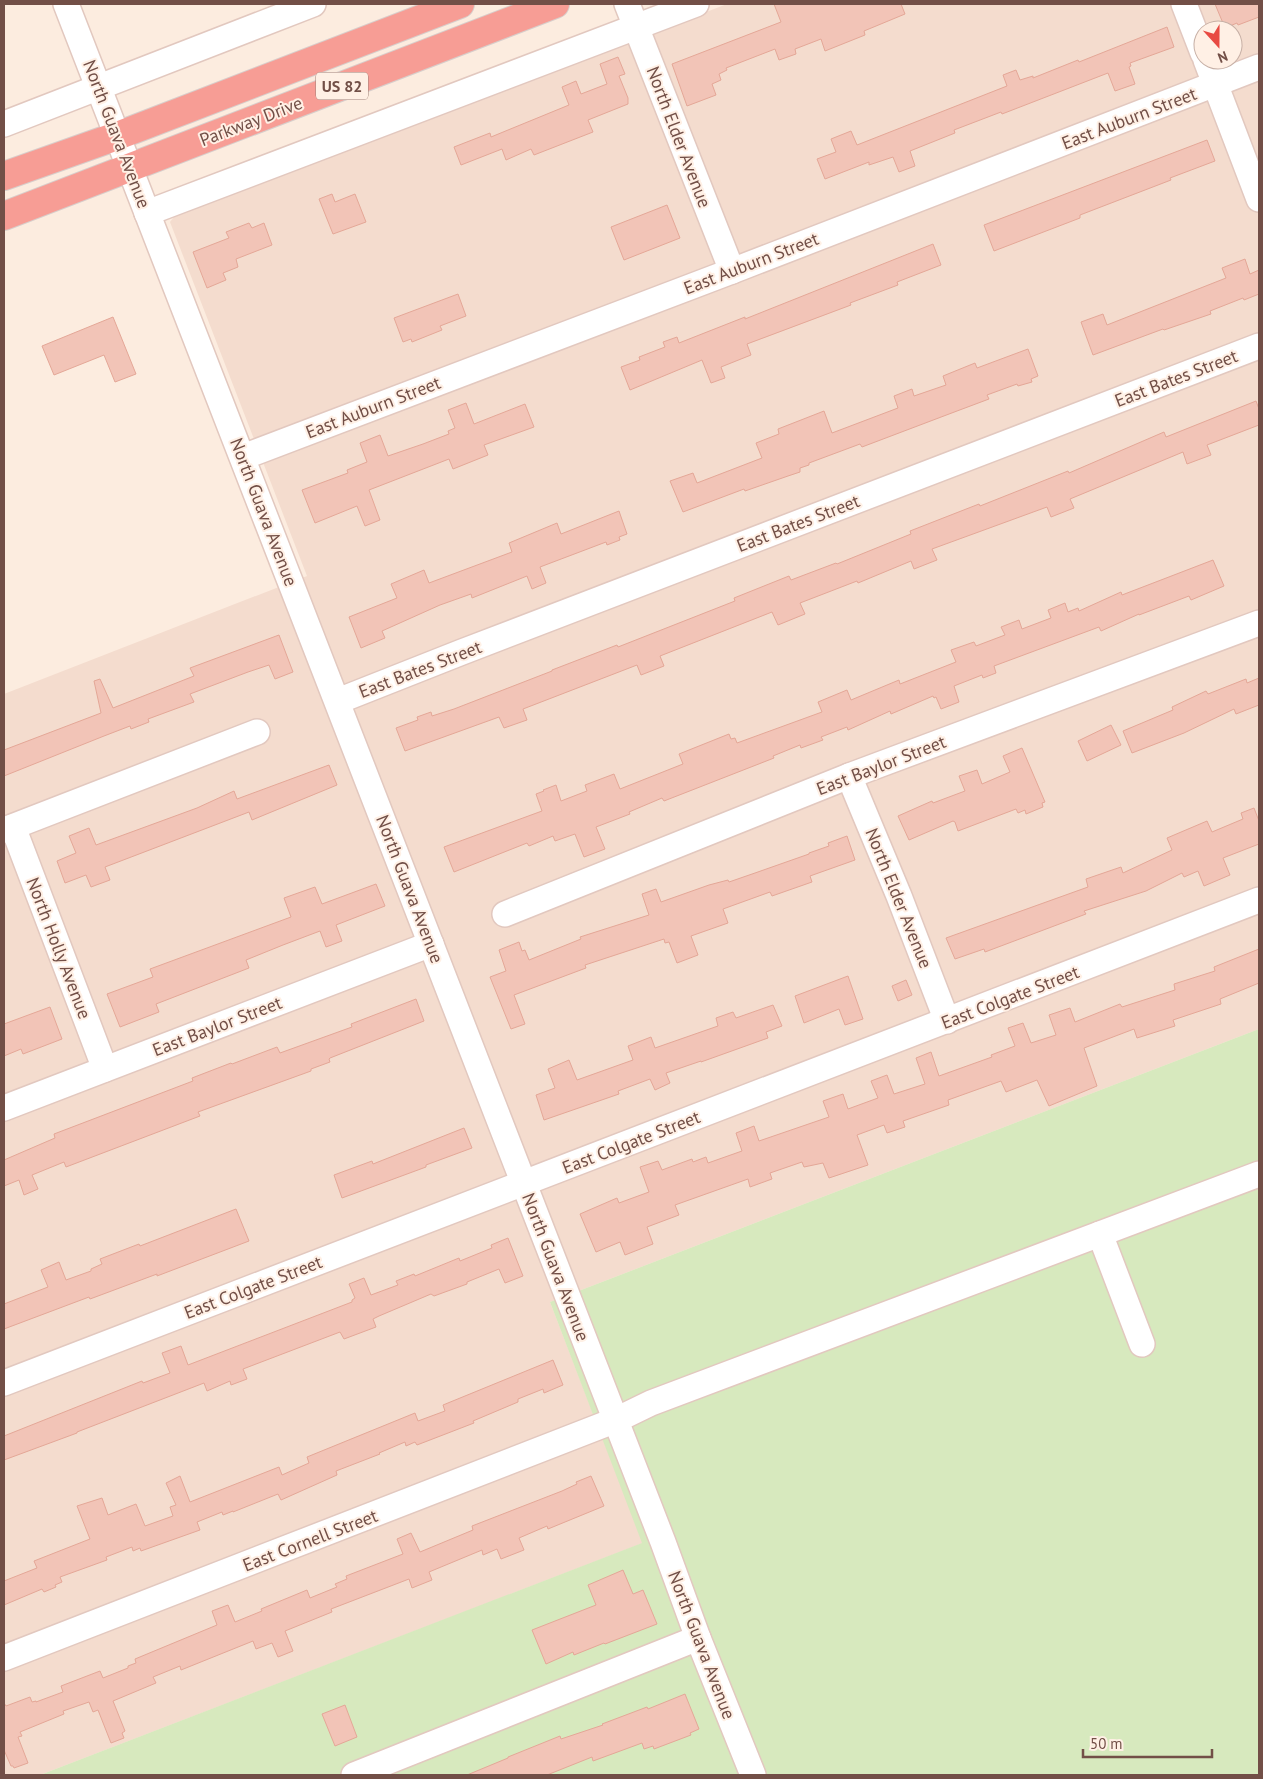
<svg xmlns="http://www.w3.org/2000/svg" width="1263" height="1779" font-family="'PT Sans',sans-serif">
<rect width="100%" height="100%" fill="#fcecdf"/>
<!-- residential -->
<path fill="#f4dcce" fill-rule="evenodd" d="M727 4H1259V1029L550 1302 643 1543 40 1775H4V694L307 576 170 222 174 217ZM1203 30H1233V60H1203Z"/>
<!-- green -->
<path fill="#d7e9be" d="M1259 1029V1775H40L642 1543 550 1302Z"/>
<!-- building -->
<g fill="#f2c4b7" stroke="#e4a797">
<path d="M774 4H901L905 14 864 31 865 35 825 51 821 39 795 49 796 54 779 60 775 49 726 68 727 70 719 74 721 80 712 84 716 95 687 106 672 64 781 22Z"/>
<path d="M1215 4H1259V17L1238 25 1237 23 1225 28Z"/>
<path d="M1167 27 1174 47 1130 63 1131 66 1129 67 1135 84 1115 91 1108 73 1002 114 1001 112 954 130 955 133 910 151 915 166 899 172 893 157 869 165V162L825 179 817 159 836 152 831 139 851 131 857 145 1007 86 1003 75 1016 70 1020 80 1033 76V78L1078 60 1079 62Z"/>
<path d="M618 57 625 74 619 76 628 98V104L588 120 593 132 534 155 531 149 506 160 502 149 461 165 454 147 490 133 491 137 569 105 562 87 576 81 581 94 607 84 600 64Z"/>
<path d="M1207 140 1215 161 1170 178 1171 180 1080 215V218L994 251 984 225Z"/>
<path d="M332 194 335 202 355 194 366 222 333 234 319 199Z"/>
<path d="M667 205 680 238 624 260 611 227Z"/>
<path d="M249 223 252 228 264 223 272 245 236 259 238 267 223 273 226 280 207 288 193 252 229 238 226 232Z"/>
<path d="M933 244 941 265 897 282 898 285 850 303 851 305 747 344 751 355 721 367 725 378 711 383 702 360 630 390 621 367 640 360 639 357 665 347 663 342 677 337 679 343 745 317V319Z"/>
<path d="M1245 259 1250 274 1259 270V294L1244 300 1243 298 1210 311 1211 314 1164 330 1163 329 1093 355 1081 322 1103 314 1107 325 1226 278 1222 268Z"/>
<path d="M458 294 466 316 440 326 442 330 412 342 411 339 403 342 394 318Z"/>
<path d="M113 317 136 374 115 382 104 355 54 375 42 346Z"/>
<path d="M1028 349 1038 376 1031 379 1032 382 1018 386 1017 384 987 395 989 399 957 411 862 447 860 444 809 463V465L800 468V472L788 476 745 491 744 489 683 512 670 481 693 473 697 483 762 458 756 443 779 434 778 429 824 411 832 433 898 408 894 396 912 389 914 396 946 385 943 376 975 363 977 368Z"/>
<path d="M1256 401 1259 409V425L1207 445 1211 455 1187 464 1183 452 1070 499 1074 508 1051 517 1047 507 932 549 937 560 914 569 911 561 858 583 857 581 800 603 805 614 778 625 772 612 660 656 664 666 641 675 637 665 523 709 527 720 504 728 499 717 405 751 396 728 418 720 417 717 431 712 432 716 454 709 552 671V670L617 645 618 647 735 601 734 598 789 576 791 580 836 563 837 564 911 534 910 531 979 504 980 506 1068 471 1069 473 1164 432 1166 437Z"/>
<path d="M466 403 474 424 525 404 534 427 484 445 488 455 453 469 449 459 369 490 380 520 365 526 357 506 315 523 302 490 348 473 347 470 367 462 360 443 380 435 388 456 423 444 449 434 448 431 455 428 448 410Z"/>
<path d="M619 511 627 534 619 537 620 540 607 545 606 542 540 567 546 583 532 589 527 576 472 598 471 594 440 605 382 631 385 638 361 648 349 617 397 598 391 584 424 570 429 583 512 552 509 543 557 523 561 534Z"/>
<path d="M1213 560 1224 586 1191 600 1189 596 1139 615V614L1101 631 1099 627 994 666 996 673 983 678 982 675 954 686 959 702 941 709 936 697 934 698 933 696 891 714 890 711 848 730 847 727 821 737 823 740 801 748 800 745 773 756 774 758 664 801 662 798 629 812 630 814 596 827 605 849 584 857 575 834 555 841 553 836 529 846 527 843 454 872 444 847 542 811 536 794 544 791 543 790 556 785 561 801 587 791 585 785 614 774 620 789 683 764 679 754 729 734 731 739 735 738 737 743 822 712 818 702 847 690 851 700 899 680 900 684 956 662 951 650 974 642 976 646 1005 635 1001 627 1019 620 1022 629 1051 618 1048 610 1065 603 1068 612 1078 608 1079 611 1121 592 1122 595Z"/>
<path d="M279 635 293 672 275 679 269 665 248 672 190 694 194 702 148 719 149 722 131 729 130 726 104 736 4 776V750L101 713 94 681 100 679 113 708 194 676 190 668Z"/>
<path d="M1259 678V705L1236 714 1234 709 1184 733 1132 753 1123 731 1173 710 1172 707 1206 691 1208 694 1246 679 1247 683Z"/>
<path d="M1111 725 1121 745 1087 761 1078 741Z"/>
<path d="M1022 748 1045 802 1042 803 1043 807 1026 814 1025 810 1018 813 1016 809 958 831 955 822 953 821 909 840 898 816 932 801 933 803 965 791 959 776 977 770 982 784 1010 772 1003 756Z"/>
<path d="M329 765 337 785 252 820 249 812 105 867 110 880 91 887 86 875 65 883 57 861 76 853 69 836 89 828 96 845 197 808 234 791 237 799Z"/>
<path d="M1254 808 1259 821V844L1223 858 1230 875 1204 886 1198 871 1184 877 1182 873 1146 891 1084 911 1086 914 985 952 984 949 955 959 946 938 1088 887 1086 879 1121 867 1123 873 1172 850 1167 838 1207 821 1212 832 1243 819 1241 813Z"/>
<path d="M847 836 855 860 810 876 812 882 772 896 770 892 723 909 728 923 691 936 698 955 677 963 669 942 665 943 664 939 585 965 586 968 514 995 525 1024 511 1029 490 977 506 971 499 950 519 942 522 951 525 950 529 960 581 939 580 937 649 915 642 894 656 889 661 902 709 885 728 880 729 882 755 873 809 854V853L829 846 828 843Z"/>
<path d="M376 884 385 906 336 925 342 941 326 947 320 931 283 945 246 960 249 968 156 1004 159 1012 120 1027 107 994 153 977 150 969 291 917 284 898 315 887 322 904Z"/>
<path d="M1259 949V983L1220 999 1221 1004 1173 1020 1175 1026 1137 1038 1134 1029 1084 1048 1097 1086 1049 1106 1037 1080 1006 1092 1001 1081 948 1100 949 1105 903 1121 905 1127 887 1133 884 1125 857 1135 868 1165 829 1178 823 1163 804 1167 802 1162 770 1173 772 1179 750 1187 748 1179 675 1205 679 1215 647 1227 653 1244 625 1255 620 1242 596 1252 580 1214 617 1198 619 1203 649 1192 640 1167 658 1161 662 1170 692 1159 693 1162 706 1157 708 1163 742 1151 736 1133 754 1126 759 1141 829 1117 823 1101 843 1094 848 1109 878 1098 871 1081 887 1075 894 1094 925 1084 916 1058 931 1052 939 1076 992 1057 991 1055 1015 1046 1008 1028 1023 1023 1031 1043 1056 1035 1049 1015 1070 1008 1075 1022 1120 1004 1122 1007 1175 990 1174 984 1215 971 1214 967Z"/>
<path d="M848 976 863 1019 845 1025 839 1009 804 1023 795 996Z"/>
<path d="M906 980 912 995 898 1001 892 986Z"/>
<path d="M416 999 424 1021 330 1058 329 1059 330 1062 311 1069V1071L198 1112 200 1116 66 1167 64 1162 32 1175 38 1189 24 1195 19 1180 4 1186V1160L55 1138 54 1134 193 1081 192 1078 231 1063 232 1064 277 1047 280 1053 352 1027 351 1024Z"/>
<path d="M773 1005 782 1026 766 1032 768 1038 701 1062V1061L666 1073 670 1083 655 1090 650 1079 618 1091 619 1094 544 1120 536 1095 555 1088 548 1069 569 1060 577 1080 633 1060 628 1046 651 1037 655 1048 718 1026 716 1018 733 1012 736 1018Z"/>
<path d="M50 1007 62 1039 23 1054 21 1049 4 1056V1024Z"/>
<path d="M464 1128 472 1148 426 1165V1167L342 1198 334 1175 372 1161 373 1164Z"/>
<path d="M236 1209 249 1241 157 1276V1274L90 1299 89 1297 4 1329V1304L48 1287 41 1270 59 1262 66 1280 91 1271V1269L102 1264 100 1259 139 1244 140 1246Z"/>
<path d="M508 1238 523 1276 505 1283 499 1269 467 1282V1284L434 1296 431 1294 379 1316 373 1319 376 1327 344 1339 340 1332 243 1369 247 1379 231 1385 230 1381 207 1391 204 1383 77 1432V1433L4 1460V1436L142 1381 143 1383 170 1373 162 1353 181 1346 188 1365 352 1302V1300L355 1298 349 1284 364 1278 371 1295 398 1285 396 1281 414 1274 415 1276 459 1258 460 1261 492 1248 491 1245Z"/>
<path d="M553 1360 563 1385 544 1393 543 1389 518 1399V1402L473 1421 474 1423 417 1445 415 1442 406 1446 405 1442 379 1453 380 1454 336 1471 337 1475 281 1500 278 1494 233 1512V1511L223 1515 222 1512 197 1522 200 1530 141 1551 140 1548 133 1551 132 1547 106 1557 107 1560 60 1577 62 1582 55 1585 56 1587 44 1592 42 1589 4 1605V1581L37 1568 34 1561 90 1539 77 1506 102 1498 108 1515 136 1504 145 1526 173 1516 170 1507 176 1505 166 1483 180 1476 190 1502 279 1467 282 1475 309 1463 307 1457 415 1413 418 1421 445 1411 443 1405Z"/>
<path d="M591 1476 604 1506 548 1529 547 1526 519 1538 524 1550 501 1559 497 1549 483 1555 482 1550 429 1572 432 1580 412 1588 409 1579 331 1609 332 1612 285 1631 293 1651 278 1657 272 1643 256 1649 253 1641 181 1670 180 1666 153 1677 156 1683 113 1701 125 1731 122 1733 124 1738 111 1743 98 1710 93 1712 89 1702 63 1711 64 1714 20 1732 22 1736 18 1737 28 1763 14 1768 13 1766H11L4 1750V1703L6 1706 30 1697 32 1702 36 1701V1702L63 1692 61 1686 100 1671 103 1678 128 1668V1666L136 1663 135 1659 217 1625 212 1611 228 1605 235 1622 262 1611 261 1609 307 1590 310 1598 337 1587 335 1584 347 1579 346 1576 403 1554 397 1539 411 1533 420 1552 473 1530 472 1526 562 1491 577 1484 576 1482Z"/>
<path d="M623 1570 633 1594 643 1590 657 1624 605 1644 604 1643 574 1655 573 1652 546 1664 532 1630 596 1605 588 1585Z"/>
<path d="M685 1694 699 1729 690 1733 691 1735 654 1749 653 1746 644 1749 642 1743 593 1761 592 1757 547 1775H467L508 1758V1757L560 1736 561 1739 603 1725 602 1724 647 1707 648 1709Z"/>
<path d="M345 1705 357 1737 335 1746 322 1714Z"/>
</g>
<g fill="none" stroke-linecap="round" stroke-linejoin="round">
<!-- minor casing -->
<g stroke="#e2c8bf" stroke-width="28">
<g id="minor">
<path d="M66 4 663 1542 698 1638 753 1775"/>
<path d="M627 4 732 271"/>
<path d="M1184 4 1203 53"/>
<path d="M1206 60 1259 199"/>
<path d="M4 124 313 4"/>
<path d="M147 213 696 4"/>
<path d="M243 457 732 271 1259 67"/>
<path d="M338 701 462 652 1259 346"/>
<path d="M849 776 899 896 947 1021"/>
<path d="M13 827 105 1069"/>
<path d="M4 830 257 732"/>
<path d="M505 914 849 776 1259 623"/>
<path d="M4 1108 431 944"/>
<path d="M1100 1234 1142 1344"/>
<path d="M4 1383 1259 900"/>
<path d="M4 1658 616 1420 651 1403 1259 1174"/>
<path d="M354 1775 698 1638"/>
</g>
</g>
<!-- highway casing -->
<g stroke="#d8cecb" stroke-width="30">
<g id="highway">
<path d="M4 176 117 136 460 4"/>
<path d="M4 216 555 4"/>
</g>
</g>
<!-- minor -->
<use href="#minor" stroke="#fff" stroke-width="25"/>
<!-- highway -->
<use href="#highway" stroke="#f79d95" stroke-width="28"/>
</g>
<g text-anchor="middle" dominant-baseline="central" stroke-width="4" stroke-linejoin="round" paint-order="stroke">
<!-- shield labels -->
<rect fill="#fff0e5" stroke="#9c7f76" stroke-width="1" x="316" y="72.5" width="52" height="27" rx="4"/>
<g font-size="16" font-weight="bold" fill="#724f47">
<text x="342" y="86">US 82</text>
</g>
<!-- street labels -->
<g font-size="18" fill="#724f47" stroke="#fff0e5">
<text transform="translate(1129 118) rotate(-21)">East Auburn Street</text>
<text transform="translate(251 121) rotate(-21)">Parkway Drive</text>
<text transform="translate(117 134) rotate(69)">North Guava Avenue</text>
<text transform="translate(679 137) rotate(69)">North Elder Avenue</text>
<text transform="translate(751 263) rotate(-21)">East Auburn Street</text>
<text transform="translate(1176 378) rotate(-21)">East Bates Street</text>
<text transform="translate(373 407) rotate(-21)">East Auburn Street</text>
<text transform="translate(264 512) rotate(69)">North Guava Avenue</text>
<text transform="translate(798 523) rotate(-21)">East Bates Street</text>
<text transform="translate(420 669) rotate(-21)">East Bates Street</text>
<text transform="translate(881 765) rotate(-21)">East Baylor Street</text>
<text transform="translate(410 889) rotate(69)">North Guava Avenue</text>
<text transform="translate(899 898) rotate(68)">North Elder Avenue</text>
<text transform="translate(59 948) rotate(69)">North Holly Avenue</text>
<text transform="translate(1010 997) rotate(-21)">East Colgate Street</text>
<text transform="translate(217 1026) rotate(-21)">East Baylor Street</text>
<text transform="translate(631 1142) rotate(-21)">East Colgate Street</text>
<text transform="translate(556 1267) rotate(69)">North Guava Avenue</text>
<text transform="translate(253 1287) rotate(-21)">East Colgate Street</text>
<text transform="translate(310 1540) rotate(-21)">East Cornell Street</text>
<text transform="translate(702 1645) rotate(69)">North Guava Avenue</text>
</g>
</g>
<!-- border -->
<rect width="1263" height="1779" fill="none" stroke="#724f47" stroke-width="10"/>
<!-- north arrow -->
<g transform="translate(1218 45) rotate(159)"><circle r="24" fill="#fff0e5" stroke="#c7b0a6"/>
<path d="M0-4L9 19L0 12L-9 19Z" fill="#e84a43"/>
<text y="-8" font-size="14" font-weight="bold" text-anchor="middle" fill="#724f47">N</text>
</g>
<!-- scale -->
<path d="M1083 1749v8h129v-8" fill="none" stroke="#724f47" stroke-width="2.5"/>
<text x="1090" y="1749" font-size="15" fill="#724f47" stroke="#fff0e5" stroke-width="4" paint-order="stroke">50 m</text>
</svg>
